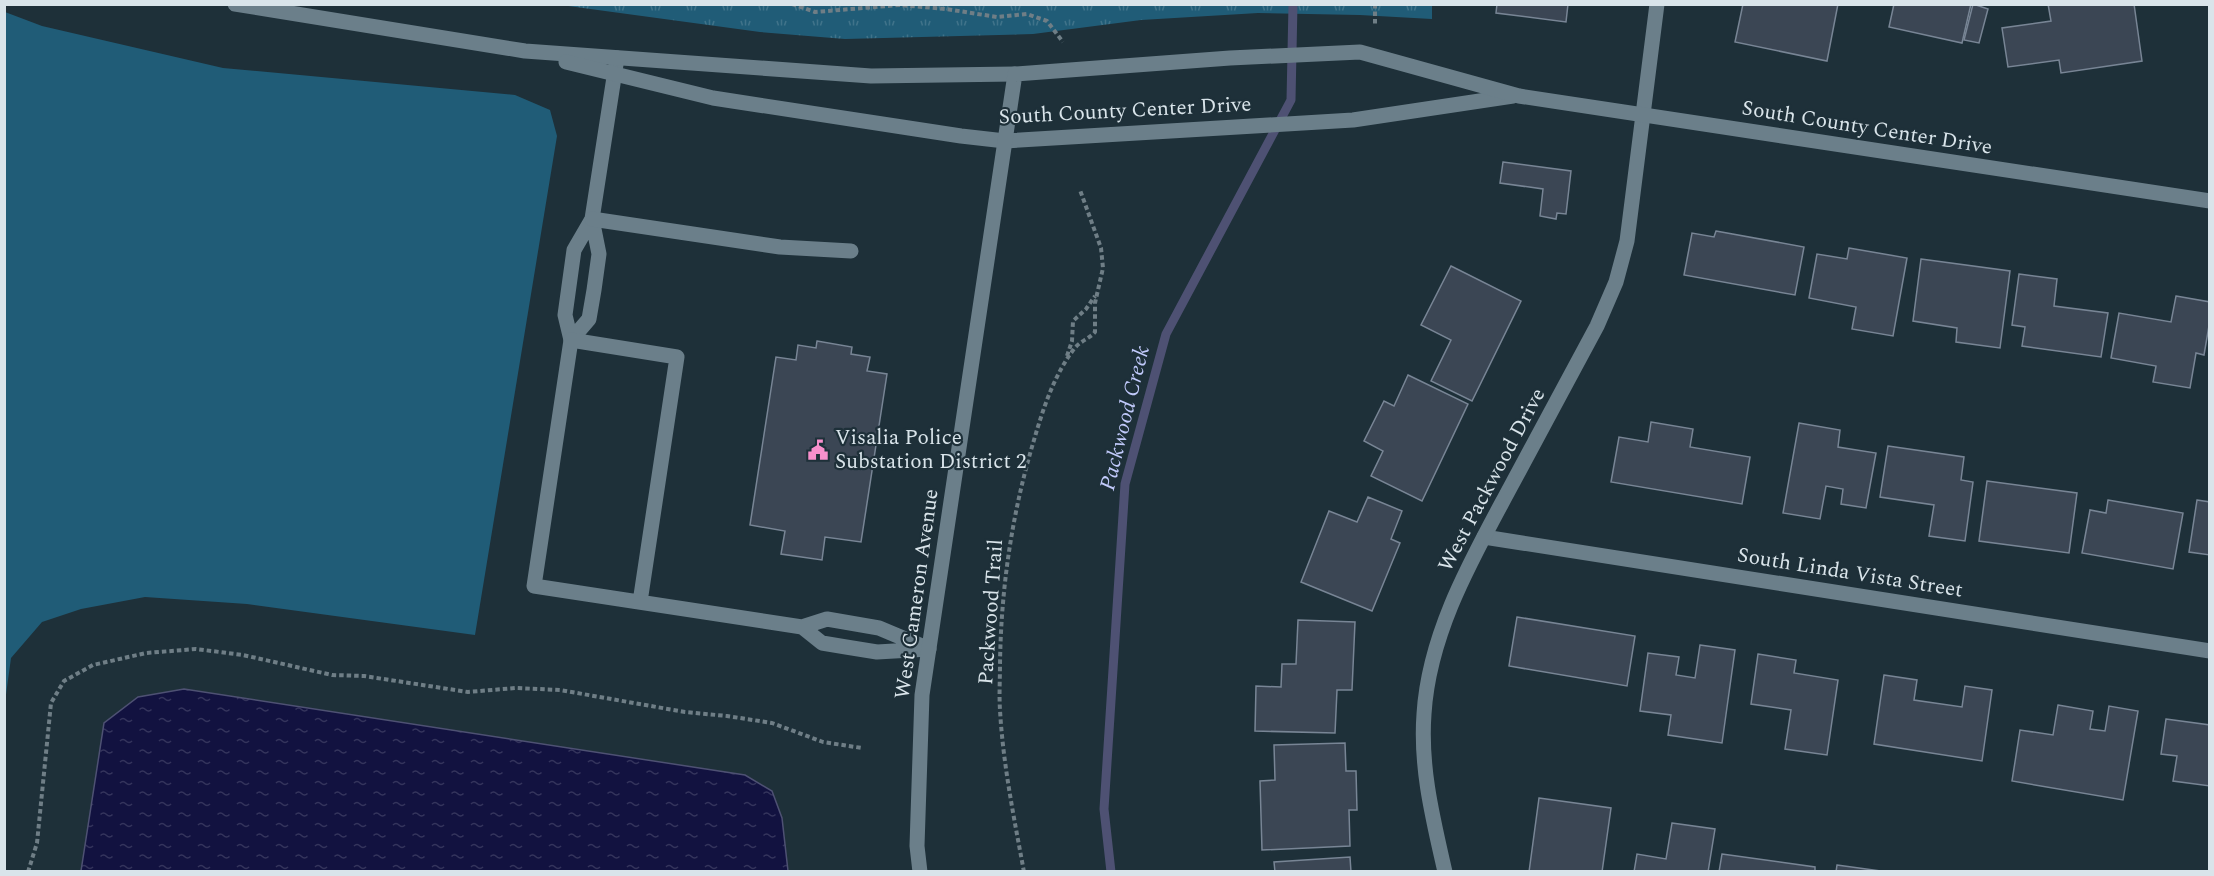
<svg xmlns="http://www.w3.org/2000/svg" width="2214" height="876" font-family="Spectral,serif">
<defs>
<pattern id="park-tufts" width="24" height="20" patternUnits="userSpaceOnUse" patternTransform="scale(1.5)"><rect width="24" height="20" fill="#205c77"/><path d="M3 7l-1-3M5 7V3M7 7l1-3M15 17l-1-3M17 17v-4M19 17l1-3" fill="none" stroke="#40738a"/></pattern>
<pattern id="water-ripples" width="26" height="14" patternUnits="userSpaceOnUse" patternTransform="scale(1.5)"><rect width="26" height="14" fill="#121240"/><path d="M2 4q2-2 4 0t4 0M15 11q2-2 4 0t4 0" fill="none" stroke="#34345c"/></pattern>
</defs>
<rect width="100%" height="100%" fill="#1e3039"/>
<!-- grass -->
<path fill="#205c77" d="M5 12 42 26 223 68 515 95 550 110 557 136 475 635 247 604 145 597 81 609 42 622 11 658 5 702Z"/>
<!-- park -->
<path fill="url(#park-tufts)" d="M1432 5V19L1360 15 1258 13 1141 20 1033 34 845 39 760 32 561 5Z"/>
<!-- water -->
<path fill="url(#water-ripples)" stroke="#4e5173" stroke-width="1.5" d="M184 689 745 775 772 791 782 818 788 871H81L104 723 138 697Z"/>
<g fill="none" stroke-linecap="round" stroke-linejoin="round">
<!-- stream -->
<path stroke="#4e5173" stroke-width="9" d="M1111 872 1104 809 1125 484 1166 334 1291 100 1293 4"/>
</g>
<!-- building -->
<g fill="#3b4654" stroke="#788595" stroke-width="1.5">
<path d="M1497 4H1568L1566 22 1496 13Z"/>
<path d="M1743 4H1838L1827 61 1735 42Z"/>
<path d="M1894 4H1971L1962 43 1889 27Z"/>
<path d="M1973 4 1988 9 1979 43 1964 40Z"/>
<path d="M2048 4H2134L2142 61 2061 73 2059 60 2008 67 2002 28 2051 21Z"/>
<path d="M1503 162 1571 171 1566 214 1557 213 1556 219 1540 216 1543 189 1500 183Z"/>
<path d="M1716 231 1804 247 1795 295 1684 275 1692 233 1714 237Z"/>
<path d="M1849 248 1907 258 1893 336 1852 329 1856 307 1809 298 1817 254 1847 259Z"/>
<path d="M1921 259 2010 271 2000 348 1956 342 1957 328 1913 321Z"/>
<path d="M1451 266 1521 301 1472 401 1431 381 1451 340 1421 325Z"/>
<path d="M2019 274 2057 279 2054 306 2108 313 2101 357 2022 346 2025 327 2012 325Z"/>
<path d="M2176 296 2210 302V320L2204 355 2196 353 2190 388 2153 382 2156 366 2111 358 2119 313 2171 322Z"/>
<path d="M817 341 852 347 851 354 870 357 867 371 887 374 861 542 825 537 822 560 781 554 785 531 750 525 776 357 796 360 798 345 816 348Z"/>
<path d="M1408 375 1468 404 1422 501 1371 476 1383 451 1364 441 1384 401 1394 406Z"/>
<path d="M1651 422 1693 429 1690 447 1750 457 1742 504 1611 482 1619 437 1648 442Z"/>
<path d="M1799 423 1840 430 1838 447 1876 453 1866 508 1841 504 1843 489 1826 486 1820 519 1783 513Z"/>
<path d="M1888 446 1964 457 1961 480 1973 482 1965 541 1929 536 1934 505 1880 497Z"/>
<path d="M1987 481 2077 493 2069 553 1979 541Z"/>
<path d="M1368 497 1402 511 1391 539 1400 543 1372 611 1301 582 1329 511 1357 522Z"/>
<path d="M2108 500 2183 513 2173 569 2082 553 2090 510 2106 513Z"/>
<path d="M2197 500 2210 502V555L2189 552Z"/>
<path d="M1517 617 1635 636 1627 686 1509 666Z"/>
<path d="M1298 620 1355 622 1352 690H1337L1335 733 1255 731 1256 686 1281 687 1282 664H1296Z"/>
<path d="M1700 645 1735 650 1722 743 1668 735 1671 715 1640 711 1648 653 1679 657 1676 675 1695 678Z"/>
<path d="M1758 654 1796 660 1794 673 1838 680 1827 755 1785 749 1791 710 1751 704Z"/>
<path d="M1884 675 1917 680 1914 700 1962 707 1965 686 1992 690 1982 761 1874 744Z"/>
<path d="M2058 705 2093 711 2090 729 2105 731 2109 706 2138 711 2123 800 2012 781 2020 730 2053 735Z"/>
<path d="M2166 719 2210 725V786L2173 781 2177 756 2161 754Z"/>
<path d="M1345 743 1346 771H1356L1357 810H1349L1350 846 1262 850 1260 781 1275 780 1274 745Z"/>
<path d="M1539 798 1611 808 1602 872H1529Z"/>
<path d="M1672 823 1715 829 1708 872H1634L1637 854 1666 859Z"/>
<path d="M1722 854 1815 867V872H1719Z"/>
<path d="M1350 857 1351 872H1275L1274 862Z"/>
<path d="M1837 865 1888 872H1836Z"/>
</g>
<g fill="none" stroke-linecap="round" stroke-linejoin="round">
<!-- path -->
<g stroke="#6f7e86" stroke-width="4" stroke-dasharray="4.5 3" stroke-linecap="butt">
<path d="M792 4 815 12 900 5 946 9 997 17 1027 14 1047 21 1063 42"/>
<path d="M1375 4V25"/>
<path d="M1067 356 1072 341 1073 321 1086 309 1095 296"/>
<path d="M28 872 37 843 51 703 64 681 93 665 146 653 196 649 243 655 332 675 364 676 468 692 516 688 560 690 685 712 727 716 772 723 823 742 862 748"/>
<path d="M1024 872C1014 818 1003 764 1000 710 999 695 1000 679 1000 664 1001 588 1012 513 1034 440 1043 409 1054 375 1074 349 1080 341 1089 339 1095 332V303L1103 268 1101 248 1080 190"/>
</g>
<!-- service -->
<g stroke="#6b7f8a" stroke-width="15">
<path d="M592 219 599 254 594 290 589 319 571 340 565 315 574 250 592 219 617 58"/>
<path d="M592 219 780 247 851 251"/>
<path d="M640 602 677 357 571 340 534 586 802 627 827 619 879 628 929 649 877 652 846 647 822 643 802 627"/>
</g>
<!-- minor -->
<g stroke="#6b7f8a" stroke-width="15">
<path d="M235 4 525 51 871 76 1015 74"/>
<path d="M566 62 713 98 961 136 1005 141"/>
<path d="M1484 537 2210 651"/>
<path d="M1445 872C1433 819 1420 768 1424 714 1429 632 1473 557 1511 486 1540 433 1568 379 1597 326L1616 282 1627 241 1657 4"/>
</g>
<!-- tertiary -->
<g stroke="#6b7f8a" stroke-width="15">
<path d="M1005 141 1353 120 1513 96"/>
<path d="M920 872 917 846 922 695 1015 74 1230 58 1360 52 1519 96 2210 201"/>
</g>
</g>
<!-- icons -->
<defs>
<g id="civic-bare" transform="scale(1.62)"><path d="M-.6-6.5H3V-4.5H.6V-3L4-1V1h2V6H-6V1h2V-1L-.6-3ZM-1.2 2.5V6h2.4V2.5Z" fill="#f890cc" stroke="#1e3039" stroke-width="2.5" paint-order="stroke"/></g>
</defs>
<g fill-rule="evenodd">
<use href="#civic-bare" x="818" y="450"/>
</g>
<g text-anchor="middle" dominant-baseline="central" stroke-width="4.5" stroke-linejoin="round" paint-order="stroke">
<!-- street labels -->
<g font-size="21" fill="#d9e4ea" stroke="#1e3039">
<text transform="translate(1125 111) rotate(-3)">South County Center Drive</text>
<text transform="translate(1867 128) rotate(9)">South County Center Drive</text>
<text transform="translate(1492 480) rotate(-62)">West Packwood Drive</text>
<text transform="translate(1850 573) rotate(9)">South Linda Vista Street</text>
<text transform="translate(917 594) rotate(-82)">West Cameron Avenue</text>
<text transform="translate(991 612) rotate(-86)">Packwood Trail</text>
</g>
<!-- poi labels -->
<g font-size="21" fill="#d9e4ea" stroke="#1e3039" text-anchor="start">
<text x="835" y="438">Visalia Police<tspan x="835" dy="24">Substation District 2</tspan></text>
</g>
<!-- water labels -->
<g font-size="22" font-style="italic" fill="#c1cafb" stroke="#1e3039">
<text transform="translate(1125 418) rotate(-76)">Packwood Creek</text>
</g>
</g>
<!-- border -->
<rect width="2214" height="876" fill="none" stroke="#d9e4ea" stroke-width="12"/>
</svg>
